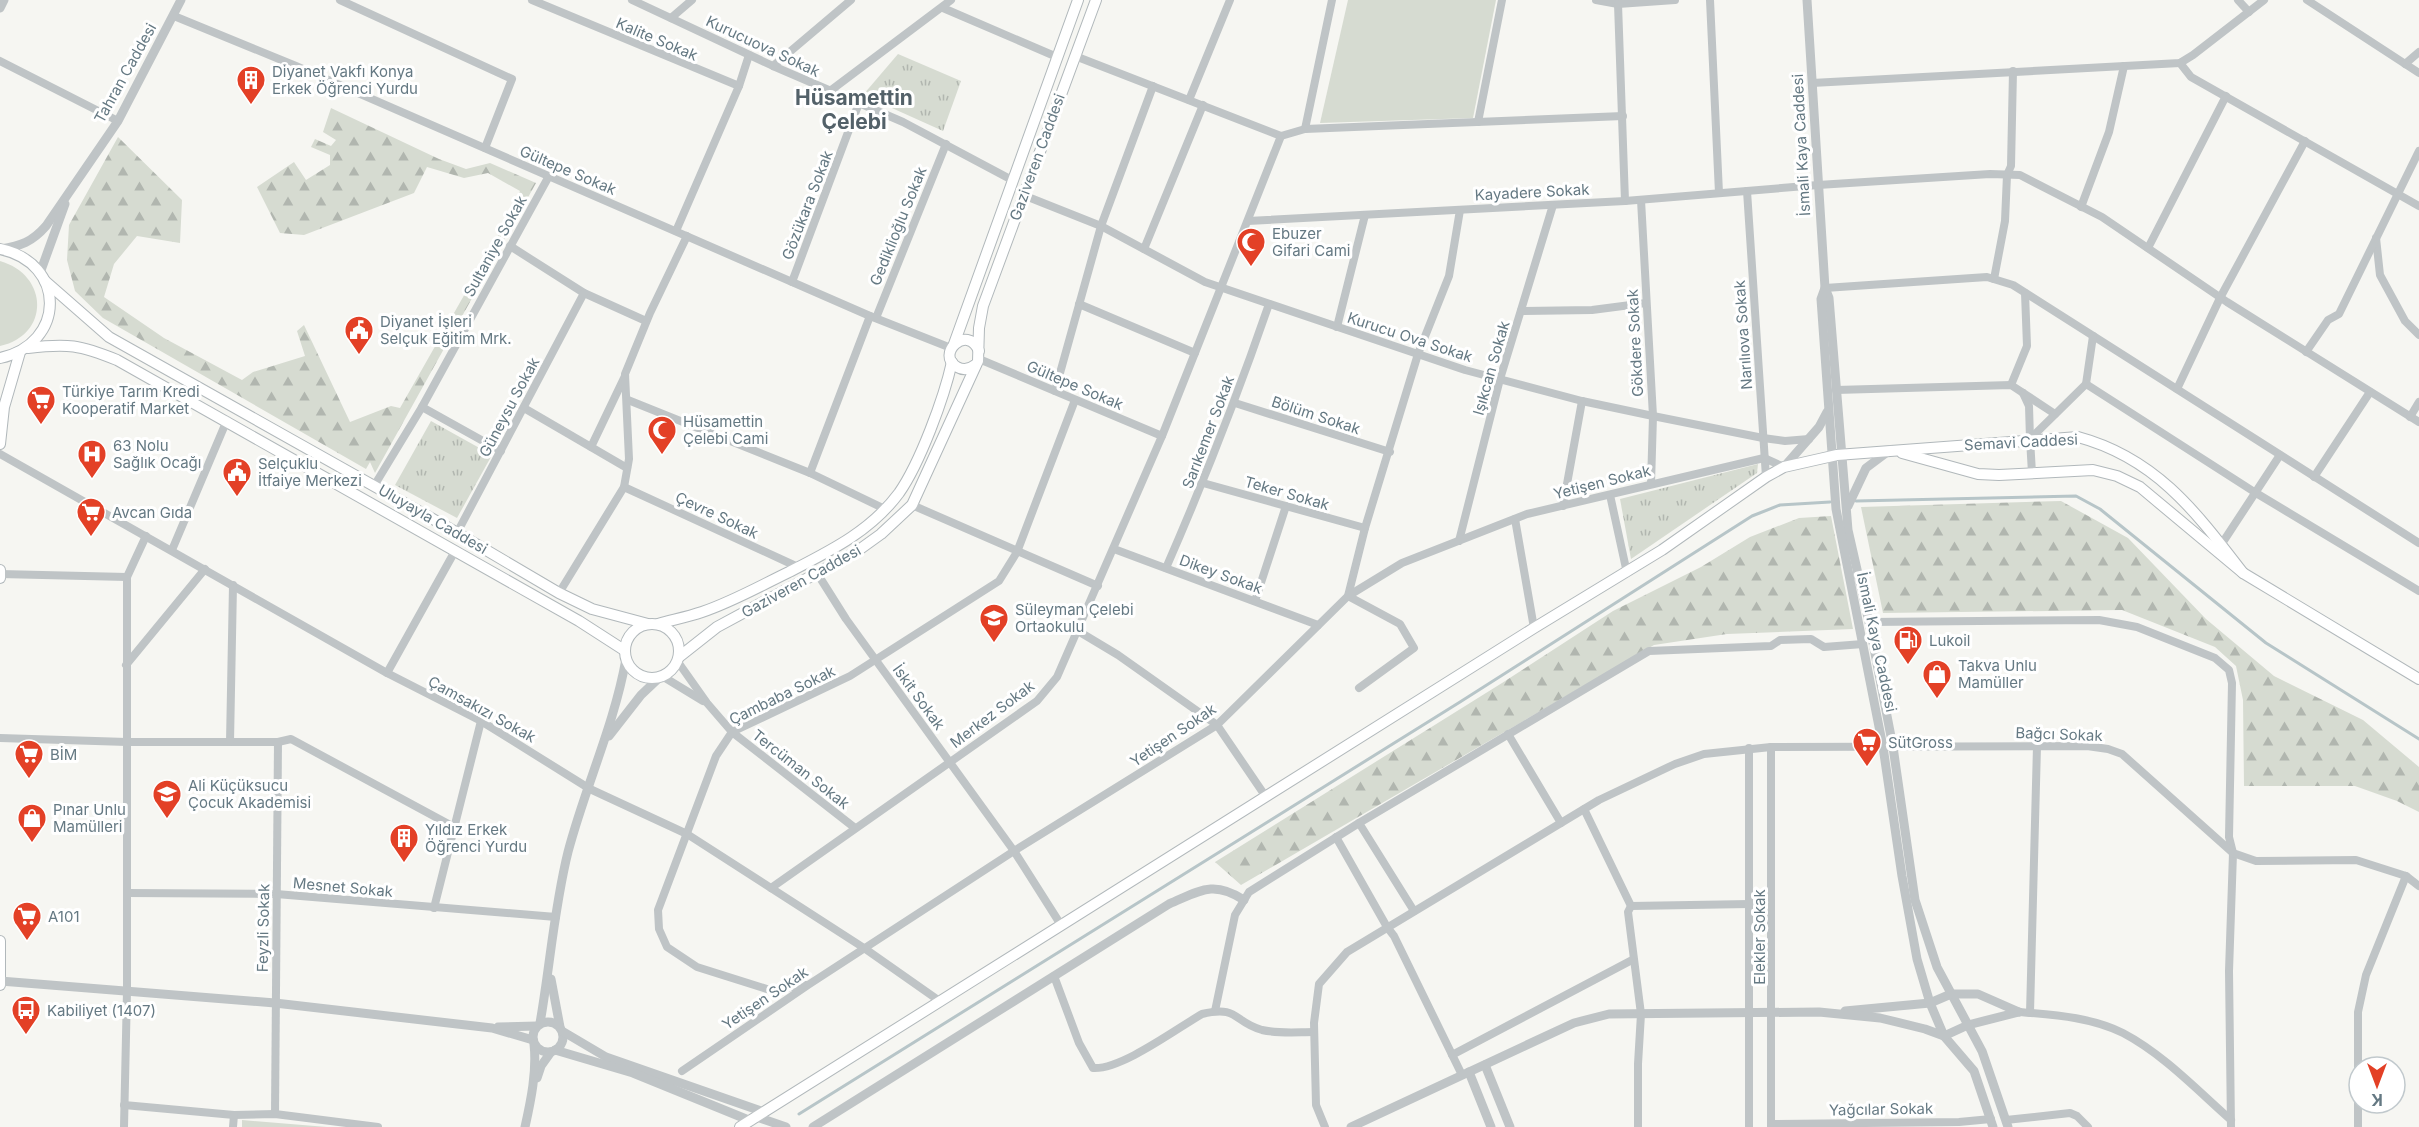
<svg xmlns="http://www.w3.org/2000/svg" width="2419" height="1127" font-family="Inter,sans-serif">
<defs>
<pattern id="forest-firs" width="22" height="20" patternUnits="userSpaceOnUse" patternTransform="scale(1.5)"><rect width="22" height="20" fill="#d6dbd1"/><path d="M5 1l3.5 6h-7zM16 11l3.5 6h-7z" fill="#b1b6af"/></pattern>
<pattern id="park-tufts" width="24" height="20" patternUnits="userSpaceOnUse" patternTransform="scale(1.5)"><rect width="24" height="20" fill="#d6dbd1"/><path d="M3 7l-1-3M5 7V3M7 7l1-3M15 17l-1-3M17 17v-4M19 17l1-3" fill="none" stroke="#b1b6af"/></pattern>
</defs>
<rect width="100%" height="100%" fill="#f6f6f2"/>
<!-- grass -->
<g fill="#d6dbd1">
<path d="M1348 0H1496L1473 118 1320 123Z"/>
<path d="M0 261C49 275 50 335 0 346Z"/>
</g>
<!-- forest -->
<g fill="url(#forest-firs)">
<path d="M331 108 439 159 466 169 490 163 536 183 375 473 370 462 366 469 103 318 75 291 67 260 69 225 118 137 182 200 180 243 137 236 114 264 104 297 164 338 242 380 253 372 305 356 297 331 304 325 350 422 391 406 400 408 504 225 520 191 488 173 464 178 427 167 414 193 304 235 280 233 257 187 294 162 306 180 330 165V155L311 147 315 139 331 146 336 140 323 132Z"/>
<path d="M2061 501 2128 538 2206 619 2274 676 2363 720 2419 767V812L2397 801 2355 786H2244L2243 700 2236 666 2215 647 2122 610 1883 613 1861 507Z"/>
<path d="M1831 516 1853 629 1727 634 1654 645 1241 885 1215 862 1502 683 1613 611 1701 567 1750 537 1799 518Z"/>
</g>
<!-- park -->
<g fill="url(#park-tufts)">
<path d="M898 54 961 81 943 131 863 95Z"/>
<path d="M431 421 492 455 457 518 395 485Z"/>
<path d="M1758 464 1757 473 1631 559 1620 499Z"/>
<path d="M242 1120 327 1127H242Z"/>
</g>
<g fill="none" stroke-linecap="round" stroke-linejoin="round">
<!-- stream -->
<g stroke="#b7c5c8" stroke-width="3">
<path d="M1856 501 2076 496 2100 509 2266 643 2419 739"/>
<path d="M799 1114 1460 702 1752 516 1780 505 1830 502"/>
</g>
<!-- secondary casing -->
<g stroke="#b1b8bb" stroke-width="12">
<g id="secondary">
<path d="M0 249C67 263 66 344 0 358"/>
<path d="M45 281 109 337 447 527 559 593 592 609 648 624"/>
<path d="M954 344 1078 0"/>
<path d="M28 348C68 343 80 345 117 360L579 621 624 650"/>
<path d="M975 365C970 369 964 371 957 367 935 355 967 323 979 351"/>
<path d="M0 444 4 407 20 352"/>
<path d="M1902 453 1978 474 1999 475 2093 470 2117 476 2140 487 2243 573 2419 679"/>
<path d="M0 570V578"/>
<circle cx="652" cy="651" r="27"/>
<path d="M658 624C672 620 687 617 702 612 732 602 760 586 789 572 830 551 871 531 899 493 920 463 944 398 952 362"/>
<path d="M679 657 717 627 856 552 881 534 912 505 978 361 979 328 983 306 1096 0"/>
<path d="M0 941V985"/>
<path d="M740 1127 1534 628 1662 550 1766 477 1784 467 1837 455 2078 437C2156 458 2196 512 2243 573"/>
</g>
</g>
<!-- minor -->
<g stroke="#bfc4c6" stroke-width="8">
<path d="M340 0 512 79 485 148"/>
<path d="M532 0 739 86"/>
<path d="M632 0 773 66 903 122 1012 180"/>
<path d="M1596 0 1618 4 1675 0"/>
<path d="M1710 0 1719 193"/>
<path d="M2238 0 2249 12"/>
<path d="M2307 0 2419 73"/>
<path d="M1618 4 1625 201"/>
<path d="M943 8 1057 57"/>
<path d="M174 16 296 66 870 316 951 348"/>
<path d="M671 18 692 0"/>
<path d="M0 61 118 121"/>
<path d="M2180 63 2191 77 2419 206"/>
<path d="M2405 64 2419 52"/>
<path d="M773 66 851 0"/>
<path d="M1812 83 2180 63 2193 55 2264 0"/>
<path d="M830 91 951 0"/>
<path d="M1189 100 1230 0"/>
<path d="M1478 122 1502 0"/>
<path d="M1305 129 1332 0"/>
<path d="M1281 136 1305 129 1623 116"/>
<path d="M1747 191 1766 477"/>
<path d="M1023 195 1101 226 1205 282 1465 370 1582 401 1653 416 1763 438 1785 441 1809 439"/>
<path d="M1641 200 1653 416 1651 484"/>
<path d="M2081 207 2109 132 2124 66"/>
<path d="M1248 221 1625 201 1818 185 1990 174 2020 175 2102 217 2227 302 2419 422"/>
<path d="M676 231 739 86 749 55"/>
<path d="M2376 238 2380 275 2405 321 2419 335"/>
<path d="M510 246 584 293 646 321"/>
<path d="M2148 248 2226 96"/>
<path d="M1144 249 1203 105"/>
<path d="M1994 279 2005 221 2007 175 2011 166 2013 71"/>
<path d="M792 282 859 103"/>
<path d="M1825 288 1987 277 2013 285 2419 543"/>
<path d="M1079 304 1195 353"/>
<path d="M1521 311 1592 310 1646 303"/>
<path d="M876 318 946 144"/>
<path d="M1337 327 1365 215"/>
<path d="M2306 352 2328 320 2339 314 2419 151"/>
<path d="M979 359 1162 436"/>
<path d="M2086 384 2093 336"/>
<path d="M2011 385 2027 346 2025 293"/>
<path d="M2177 389 2220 298 2305 141"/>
<path d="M1836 390 2011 385 2055 414"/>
<path d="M1055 391 1101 226 1153 86"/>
<path d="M2023 393 2029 406 2030 439"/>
<path d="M628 400 810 473 885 509"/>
<path d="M1235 403 1390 452"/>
<path d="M422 407 501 451"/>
<path d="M524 408 627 468"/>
<path d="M2410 417 2419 402"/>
<path d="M591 447 625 376"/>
<path d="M0 454 387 673 481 721 590 789 687 834 864 948 941 1002"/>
<path d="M810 473 870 316"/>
<path d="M2032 473 2030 439 2086 384 2256 493 2419 591"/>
<path d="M2314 477 2370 392"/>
<path d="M1203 483 1365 528"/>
<path d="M374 486 422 407 549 176"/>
<path d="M624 487 798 567"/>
<path d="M1610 495 1627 573"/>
<path d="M912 505 1098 586"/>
<path d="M1563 506 1582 401"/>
<path d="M1515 519 1534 628"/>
<path d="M457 533 584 293"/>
<path d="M1459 541 1500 379 1553 205"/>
<path d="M2221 545 2280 455"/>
<path d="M1114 549 1318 625"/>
<path d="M172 550 227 420"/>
<path d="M1166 568C1204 481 1238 394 1269 304"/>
<path d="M817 573 846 619 1014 851 1061 925"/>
<path d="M0 574 127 577"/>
<path d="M559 593 624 487 629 459 625 374 650 313 687 236"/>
<path d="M1255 601 1286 506"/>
<path d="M1869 622 2099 620 2137 627 2215 658 2229 670 2232 683 2229 837 2233 853 2229 971 2231 1127"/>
<path d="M1078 631 1118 655 1217 725 1266 797"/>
<path d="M678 662 707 703 732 732 855 828"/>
<path d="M126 665 205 569"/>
<path d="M387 673 455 551"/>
<path d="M662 676 703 701"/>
<path d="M1359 688 1414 648 1400 624 1348 596 1365 528 1418 354 1449 276 1460 210"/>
<path d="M1508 734 1561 823"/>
<path d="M0 738 127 742H278L291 739 454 827"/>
<path d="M230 742 233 585"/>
<path d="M1771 747V1127"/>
<path d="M1749 748V1127"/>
<path d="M1584 809 1631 906 1750 904"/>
<path d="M1359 823 1414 911"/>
<path d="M1336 837 1387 927 1394 936 1462 1075"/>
<path d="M771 888 1037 701 1057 677 1162 436 1281 136 1075 56"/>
<path d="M127 893 276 894 556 917"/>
<path d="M1631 906 1628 912 1641 1014 1638 1064V1127"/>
<path d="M434 908 481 721"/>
<path d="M1054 976 1079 1043 1093 1068C1121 1070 1176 1029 1202 1014 1239 1005 1233 1022 1262 1030 1279 1034 1297 1032 1314 1032"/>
<path d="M806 985 770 990 697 967 667 947 659 929 658 910 716 756 732 732 850 676 999 581 1017 552 1075 400"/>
<path d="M1215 1011 1235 915 1249 892 1359 823 1649 651 1771 646 1780 640 1811 639 1824 647 1863 644"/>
<path d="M2019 1012C2054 1015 2091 1017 2123 1033 2163 1054 2197 1090 2231 1120"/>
<path d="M2030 1013 2037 746"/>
<path d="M1452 1055 1632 960"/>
<path d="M682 1071 808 985 1014 851 1217 725 1348 596 1402 563 1527 514 1764 458 1784 467"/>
<path d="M124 1105 234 1115 275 1114 378 1127"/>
<path d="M275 1114 278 742"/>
<path d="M2006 1120 2070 1113 2077 1116 2088 1127"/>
<path d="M1771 1124 1959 1122 1991 1119"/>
<path d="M124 1127 127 991V577L146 536"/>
<path d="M233 1127 234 1115"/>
<path d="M1325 1127 1316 1105 1314 1023 1319 984 1347 952 1599 800 1675 764 1704 754 1771 747 2087 746 2108 749 2122 754 2233 853 2256 861 2356 860 2406 876 2419 886"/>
<path d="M2358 1127V1012L2366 975 2406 876"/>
</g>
<!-- tertiary -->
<g stroke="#bfc4c6" stroke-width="9">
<path d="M1807 0 1825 288 1829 298 1848 530 1869 622 1893 747 1915 900 1937 967 1982 1051 2008 1127"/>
<path d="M0 8 4 0"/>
<path d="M0 249C21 246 32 242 46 226L118 121 181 0"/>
<path d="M40 273 65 204"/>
<path d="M1825 288 1821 299 1836 509 1883 747 1902 876 1917 959 1930 1003 1944 1036 1974 1071 1993 1127"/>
<path d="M1784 467 1819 427 1827 412"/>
<path d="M1848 506 1866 468 1890 450"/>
<path d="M609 736 641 695 659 678"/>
<path d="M551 979 560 1027"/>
<path d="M0 981 275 1003 492 1028 533 1040"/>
<path d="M1845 1011 1930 1003 1951 994H1978L2019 1012"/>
<circle cx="548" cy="1037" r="15"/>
<path d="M540 1023C550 966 554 908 568 852 585 787 614 726 626 659"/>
<path d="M498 1027 537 1026"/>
<path d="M562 1031 606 1057 764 1112"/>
<path d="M555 1050 633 1073 751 1121"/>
<path d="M1485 1065 1510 1127"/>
<path d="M1469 1072 1491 1127"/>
<path d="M537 1078 541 1066 551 1052"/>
<path d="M757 1117 786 1127"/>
<path d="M525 1127C531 1100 537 1071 534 1044"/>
<path d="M813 1127 1169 904C1200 891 1213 880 1244 900"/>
<path d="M1351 1127 1574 1023 1609 1014 1819 1012 1880 1018 1925 1029 1944 1036 1968 1025 2019 1012"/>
</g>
<!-- secondary -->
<use href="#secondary" stroke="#fff" stroke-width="10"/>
</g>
<!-- icons -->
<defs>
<g id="building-pin" transform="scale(1.5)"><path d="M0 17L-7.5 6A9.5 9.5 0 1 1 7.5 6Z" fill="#e34026" stroke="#fff"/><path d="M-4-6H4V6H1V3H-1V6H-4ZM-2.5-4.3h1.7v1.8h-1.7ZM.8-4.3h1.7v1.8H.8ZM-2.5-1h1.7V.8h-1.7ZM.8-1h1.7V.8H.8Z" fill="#fff"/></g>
<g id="mosque-pin" transform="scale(1.5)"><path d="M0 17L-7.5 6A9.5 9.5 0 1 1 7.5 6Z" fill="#e34026" stroke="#fff"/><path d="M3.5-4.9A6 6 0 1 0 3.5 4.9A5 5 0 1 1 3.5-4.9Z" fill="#fff"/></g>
<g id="civic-pin" transform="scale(1.5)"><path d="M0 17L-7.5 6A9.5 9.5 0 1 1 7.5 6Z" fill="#e34026" stroke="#fff"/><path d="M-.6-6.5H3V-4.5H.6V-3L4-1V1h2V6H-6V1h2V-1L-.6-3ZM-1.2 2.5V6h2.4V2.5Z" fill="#fff"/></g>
<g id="supermarket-pin" transform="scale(1.5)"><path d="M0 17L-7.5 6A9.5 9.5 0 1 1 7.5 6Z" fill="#e34026" stroke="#fff"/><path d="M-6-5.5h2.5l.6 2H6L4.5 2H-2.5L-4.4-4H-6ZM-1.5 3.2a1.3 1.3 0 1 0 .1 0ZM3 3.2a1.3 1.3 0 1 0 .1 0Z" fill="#fff"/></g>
<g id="hospital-pin" transform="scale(1.5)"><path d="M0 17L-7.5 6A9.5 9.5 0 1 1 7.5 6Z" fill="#e34026" stroke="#fff"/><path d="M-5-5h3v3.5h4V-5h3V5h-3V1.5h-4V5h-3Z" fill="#fff"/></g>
<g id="school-pin" transform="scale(1.5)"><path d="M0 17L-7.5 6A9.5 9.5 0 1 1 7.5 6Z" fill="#e34026" stroke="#fff"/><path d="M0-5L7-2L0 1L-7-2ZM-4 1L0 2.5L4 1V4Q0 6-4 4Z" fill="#fff"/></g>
<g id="fuel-pin" transform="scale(1.5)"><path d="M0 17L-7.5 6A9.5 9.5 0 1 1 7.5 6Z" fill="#e34026" stroke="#fff"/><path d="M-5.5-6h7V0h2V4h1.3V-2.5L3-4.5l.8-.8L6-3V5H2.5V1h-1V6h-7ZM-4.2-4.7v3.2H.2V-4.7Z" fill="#fff"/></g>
<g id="shop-pin" transform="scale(1.5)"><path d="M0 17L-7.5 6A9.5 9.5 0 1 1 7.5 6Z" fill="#e34026" stroke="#fff"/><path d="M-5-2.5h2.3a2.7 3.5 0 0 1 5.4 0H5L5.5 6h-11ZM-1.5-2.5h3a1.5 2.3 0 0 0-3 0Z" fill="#fff"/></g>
<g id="bus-pin" transform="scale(1.5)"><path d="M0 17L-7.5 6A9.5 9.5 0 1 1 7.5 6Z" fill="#e34026" stroke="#fff"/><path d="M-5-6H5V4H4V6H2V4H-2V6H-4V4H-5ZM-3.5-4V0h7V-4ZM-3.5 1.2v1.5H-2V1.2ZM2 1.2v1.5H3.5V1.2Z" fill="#fff"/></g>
</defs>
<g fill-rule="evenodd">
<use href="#building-pin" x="251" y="80"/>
<use href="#mosque-pin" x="1251" y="242"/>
<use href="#civic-pin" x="359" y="330"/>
<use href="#supermarket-pin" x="41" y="400"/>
<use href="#mosque-pin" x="662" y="430"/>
<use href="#hospital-pin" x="92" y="454"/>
<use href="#civic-pin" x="237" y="472"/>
<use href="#supermarket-pin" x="91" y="512"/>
<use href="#school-pin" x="994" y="618"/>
<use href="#fuel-pin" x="1908" y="640"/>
<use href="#shop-pin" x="1937" y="674"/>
<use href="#supermarket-pin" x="1867" y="742"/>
<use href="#supermarket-pin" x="29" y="754"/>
<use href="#school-pin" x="167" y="794"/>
<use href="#shop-pin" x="32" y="818"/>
<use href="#building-pin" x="404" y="838"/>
<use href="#supermarket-pin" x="27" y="916"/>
<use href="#bus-pin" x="26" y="1010"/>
</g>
<g text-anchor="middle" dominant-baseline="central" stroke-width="6" stroke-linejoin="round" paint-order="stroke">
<!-- street labels -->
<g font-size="15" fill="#657983" stroke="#fff">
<text transform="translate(657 39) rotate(23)">Kalite Sokak</text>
<text transform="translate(763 46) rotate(25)">Kurucuova Sokak</text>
<text transform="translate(125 73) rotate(-61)">Tahran Caddesi</text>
<text transform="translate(1801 145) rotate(-93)">İsmali Kaya Caddesi</text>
<text transform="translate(1037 157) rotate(-70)">Gaziveren Caddesi</text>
<text transform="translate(568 170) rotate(23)">Gültepe Sokak</text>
<text transform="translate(1532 192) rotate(-3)">Kayadere Sokak</text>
<text transform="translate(807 205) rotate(-69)">Gözükara Sokak</text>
<text transform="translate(898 226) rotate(-68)">Gediklioğlu Sokak</text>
<text transform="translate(495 246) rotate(-61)">Sultaniye Sokak</text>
<text transform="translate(1743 335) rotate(-94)">Narılıova Sokak</text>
<text transform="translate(1410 337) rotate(18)">Kurucu Ova Sokak</text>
<text transform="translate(1635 343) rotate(-93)">Gökdere Sokak</text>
<text transform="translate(1491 368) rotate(-74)">Işıkcan Sokak</text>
<text transform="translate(1075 385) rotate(23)">Gültepe Sokak</text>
<text transform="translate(509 407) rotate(-62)">Güneysu Sokak</text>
<text transform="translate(1316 415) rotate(18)">Bölüm Sokak</text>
<text transform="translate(1208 432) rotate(-69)">Sarıkemer Sokak</text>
<text transform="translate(2021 442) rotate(-3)">Semavi Caddesi</text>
<text transform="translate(1602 482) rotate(-14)">Yetişen Sokak</text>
<text transform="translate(1287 493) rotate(16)">Teker Sokak</text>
<text transform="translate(717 515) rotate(25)">Çevre Sokak</text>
<text transform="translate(433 519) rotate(30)">Uluyayla Caddesi</text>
<text transform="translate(1221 574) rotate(20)">Dikey Sokak</text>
<text transform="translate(801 581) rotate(-29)">Gaziveren Caddesi</text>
<text transform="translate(1877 642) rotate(78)">İsmali Kaya Caddesi</text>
<text transform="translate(782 695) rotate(-26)">Çambaba Sokak</text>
<text transform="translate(919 697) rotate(54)">İskit Sokak</text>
<text transform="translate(482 709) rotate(29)">Çamsakızı Sokak</text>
<text transform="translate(992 714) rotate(-37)">Merkez Sokak</text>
<text transform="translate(2059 734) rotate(2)">Bağcı Sokak</text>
<text transform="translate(1173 735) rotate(-34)">Yetişen Sokak</text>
<text transform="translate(801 769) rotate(38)">Tercüman Sokak</text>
<text transform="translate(343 887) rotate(5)">Mesnet Sokak</text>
<text transform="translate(263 928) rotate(-89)">Feyzli Sokak</text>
<text transform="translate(1759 937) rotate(-90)">Elekler Sokak</text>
<text transform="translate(765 998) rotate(-34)">Yetişen Sokak</text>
<text transform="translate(1881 1109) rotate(-1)">Yağcılar Sokak</text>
</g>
<!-- poi labels -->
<g font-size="15" fill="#657983" stroke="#fff" text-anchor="start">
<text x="272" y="71">Diyanet Vakfı Konya<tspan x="272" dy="17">Erkek Öğrenci Yurdu</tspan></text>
<text x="1272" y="233">Ebuzer<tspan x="1272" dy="17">Gifari Cami</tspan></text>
<text x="380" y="321">Diyanet İşleri<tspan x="380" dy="17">Selçuk Eğitim Mrk.</tspan></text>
<text x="62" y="391">Türkiye Tarım Kredi<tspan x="62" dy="17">Kooperatif Market</tspan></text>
<text x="683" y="421">Hüsamettin<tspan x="683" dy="17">Çelebi Cami</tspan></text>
<text x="113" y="445">63 Nolu<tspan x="113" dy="17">Sağlık Ocağı</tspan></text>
<text x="258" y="463">Selçuklu<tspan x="258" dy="17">İtfaiye Merkezi</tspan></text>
<text x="112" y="512">Avcan Gıda</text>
<text x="1015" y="609">Süleyman Çelebi<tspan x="1015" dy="17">Ortaokulu</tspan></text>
<text x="1929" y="640">Lukoil</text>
<text x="1958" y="665">Takva Unlu<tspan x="1958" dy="17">Mamüller</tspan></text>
<text x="1888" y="742">SütGross</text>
<text x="50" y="754">BİM</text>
<text x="188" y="785">Ali Küçüksucu<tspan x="188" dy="17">Çocuk Akademisi</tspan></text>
<text x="53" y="809">Pınar Unlu<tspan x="53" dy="17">Mamülleri</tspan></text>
<text x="425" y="829">Yıldız Erkek<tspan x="425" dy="17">Öğrenci Yurdu</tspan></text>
<text x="48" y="916">A101</text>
<text x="47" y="1010">Kabiliyet (1407)</text>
</g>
<!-- district labels -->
<g font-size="21" font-weight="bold" fill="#536169" stroke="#fff">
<text x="854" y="97">Hüsamettin<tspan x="854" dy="24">Çelebi</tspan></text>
</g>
</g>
<!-- north arrow -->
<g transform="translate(2377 1085) rotate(180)"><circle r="28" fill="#ffffff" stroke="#c1c9cd" stroke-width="1.5"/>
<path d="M0-4.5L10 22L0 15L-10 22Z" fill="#e34026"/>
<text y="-9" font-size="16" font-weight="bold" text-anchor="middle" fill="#657983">K</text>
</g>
</svg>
